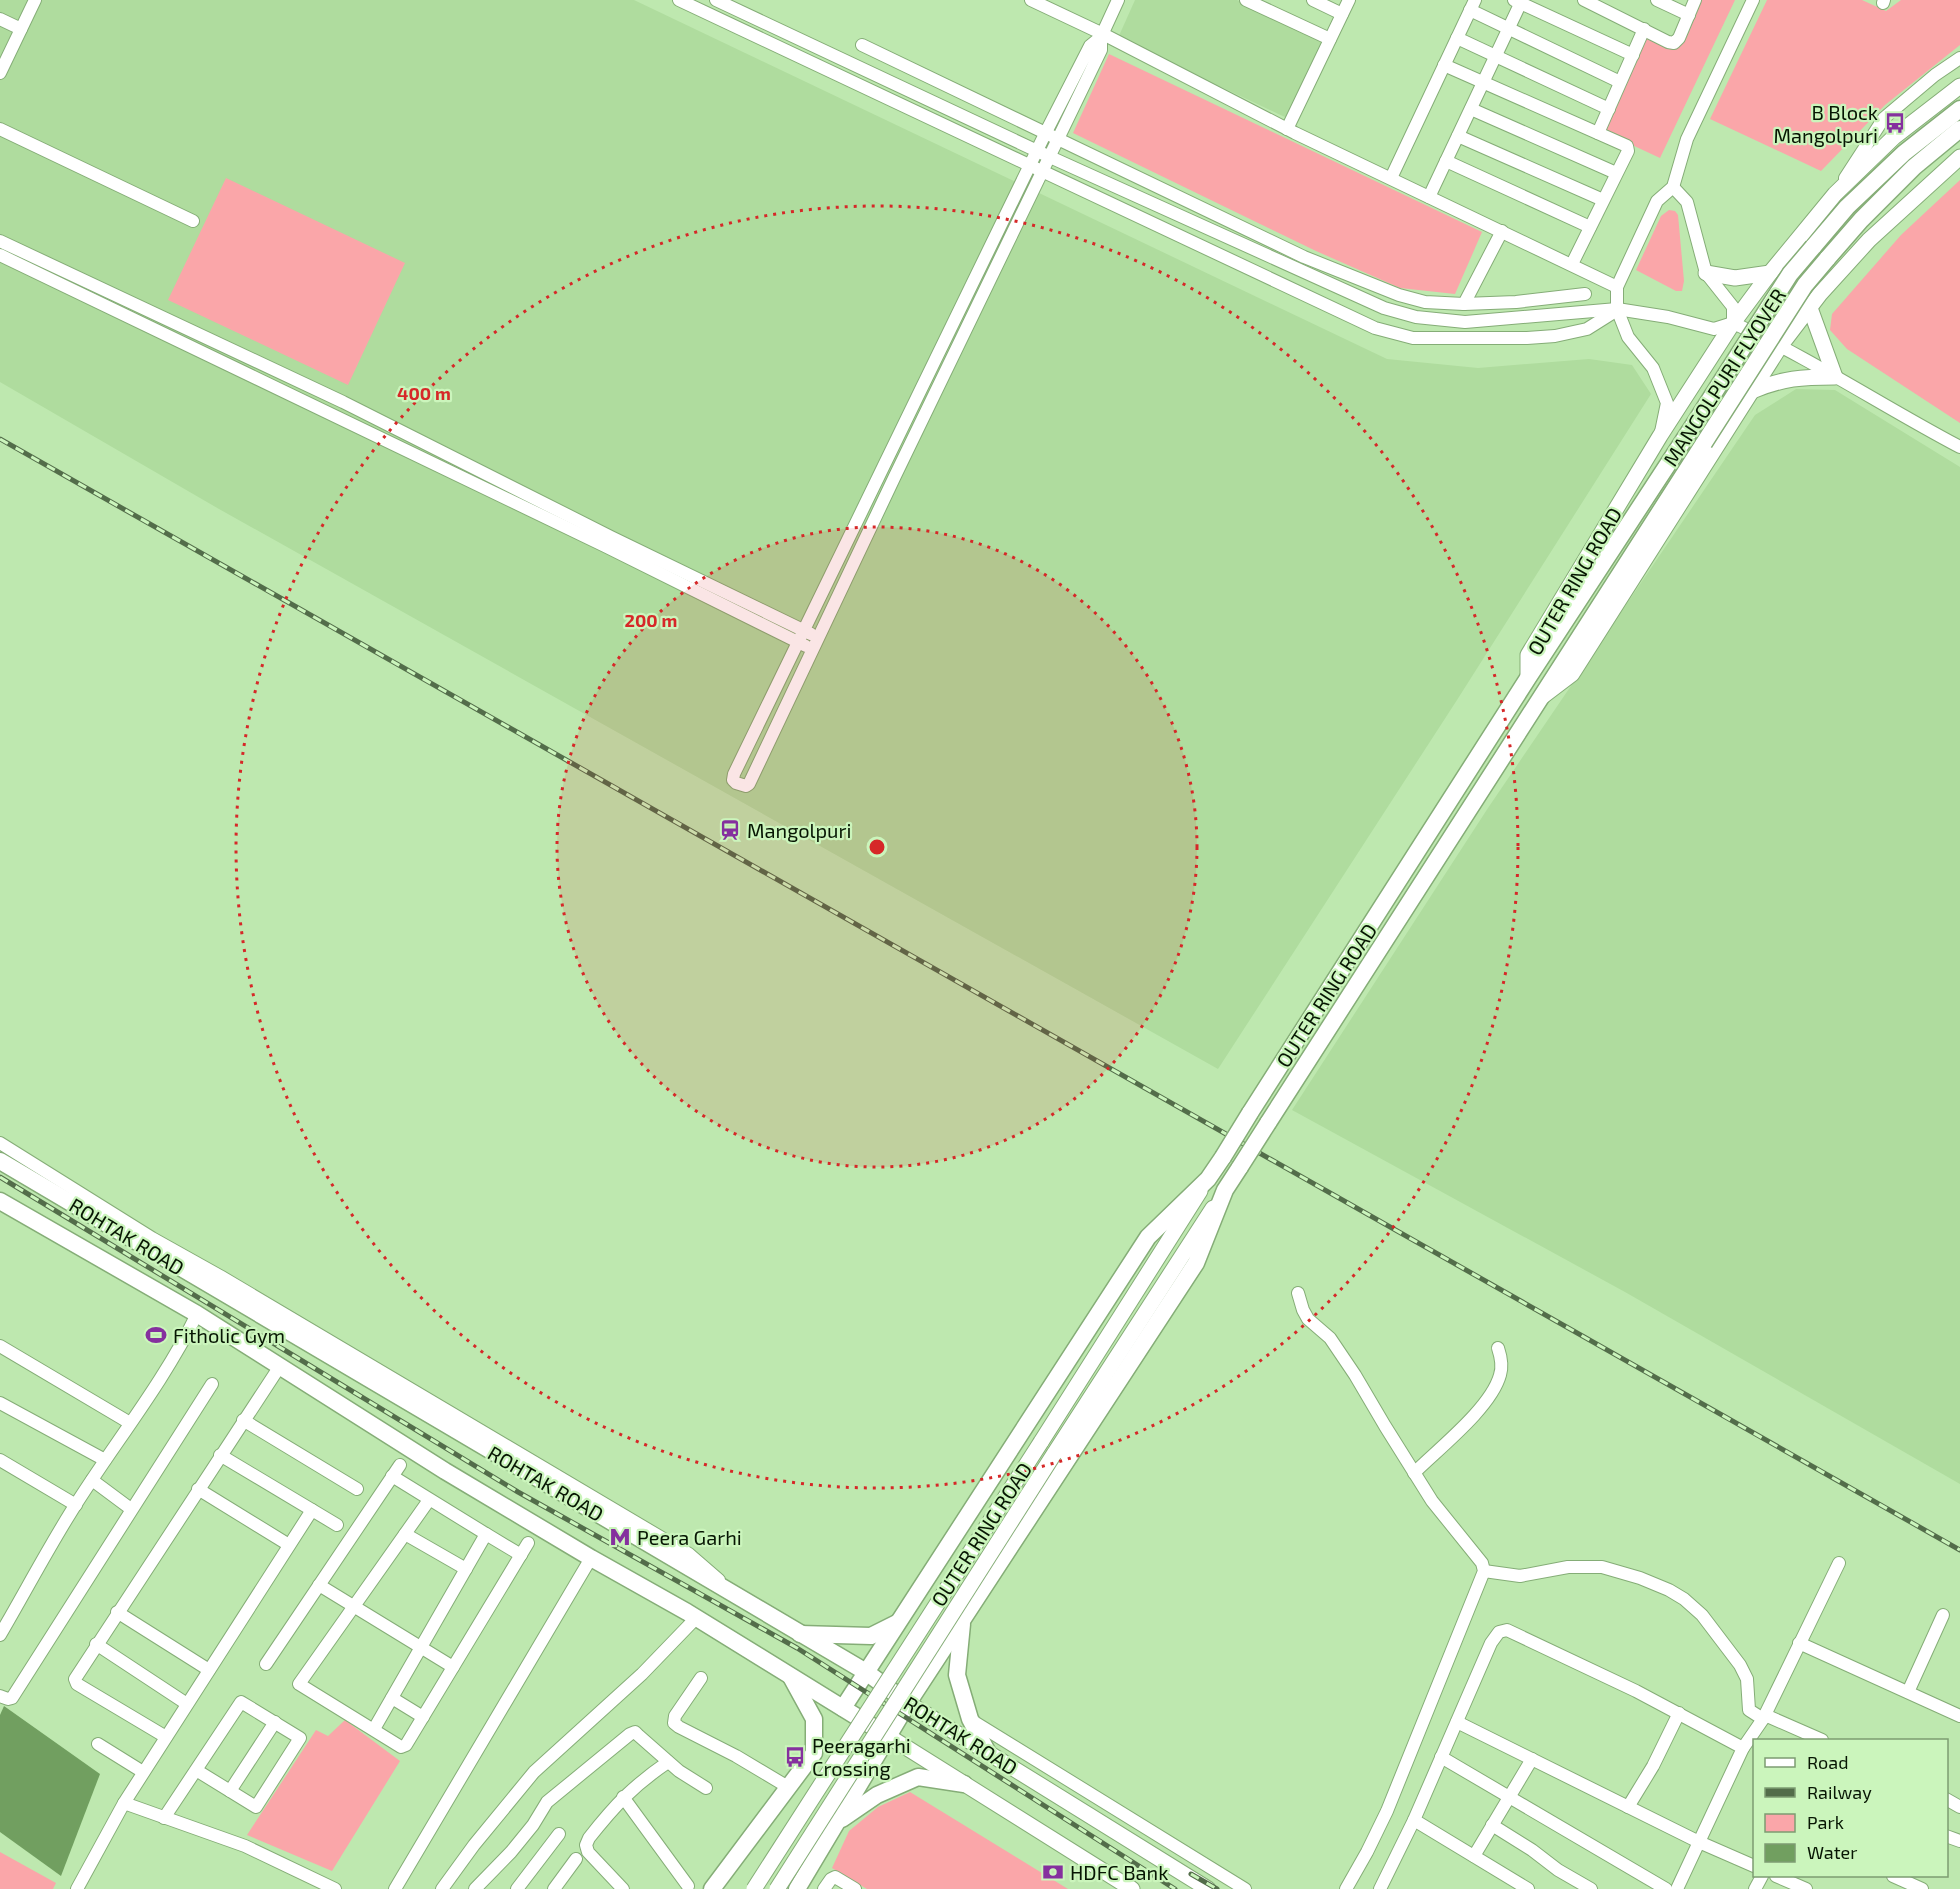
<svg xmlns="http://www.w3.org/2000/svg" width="1960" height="1889" font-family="'Exo 2',sans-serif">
<rect width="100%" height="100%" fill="#bee8af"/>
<!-- built -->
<g fill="#afdc9e">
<path d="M0 0H634L1387 359 1478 368 1589 359 1632 365 1651 394 1457 700 1218 1069 219 509 0 382Z"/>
<path d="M1135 0H1237L1324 41 1287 118 1118 38Z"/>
<path d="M1796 389 1835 390 1960 467V1484L1625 1292 1292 1110 1488 808 1755 415Z"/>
</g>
<!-- green -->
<g fill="#faa6a9">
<path d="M1698 0H1735L1660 158 1602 131 1645 33 1676 48Z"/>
<path d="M1767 0H1862L1886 11 1901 0H1960V45L1885 105 1821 171 1710 119Z"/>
<path d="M1109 54 1482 232 1455 294 1400 288 1316 251 1073 133Z"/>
<path d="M226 178 405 263 348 385 168 300Z"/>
<path d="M1960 180V423L1847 349 1830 330 1832 314 1901 235Z"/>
<path d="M1669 210 1675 211 1678 215 1684 281 1682 291H1676L1636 270 1661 216Z"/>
<path d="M345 1720 400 1761 332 1871 247 1835 316 1730 328 1736Z"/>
<path d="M910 1792 1068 1889H867L832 1868 849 1831 878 1807Z"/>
<path d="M0 1852 56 1883 53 1889H0Z"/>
</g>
<!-- water -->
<path fill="#719f60" d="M4 1706 100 1774 61 1876 0 1832V1715Z"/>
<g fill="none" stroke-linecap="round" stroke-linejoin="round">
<!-- minor casing -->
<g stroke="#85ad77" stroke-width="14">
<g id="minor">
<path d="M679 0 1375 328 1413 338H1527L1555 336 1587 329 1614 312"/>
<path d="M716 0 1050 157 1384 308 1416 317 1465 322 1617 309 1668 317 1714 329 1733 323"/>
<path d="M1031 0 1103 34 1295 133 1617 287"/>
<path d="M1246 0 1330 39"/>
<path d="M1313 0 1342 14"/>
<path d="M1514 0 1633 55"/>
<path d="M1584 0 1668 42 1674 43 1679 38 1695 0"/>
<path d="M1657 0 1689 15"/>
<path d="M1883 3 1884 0"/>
<path d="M1470 10 1620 82"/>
<path d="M0 19 21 29"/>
<path d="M1101 37 1090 46 1046 132 734 774 733 780 736 783 746 786 749 784 895 476 1101 50V37L1118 0"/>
<path d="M1457 38 1609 109"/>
<path d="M862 45 1304 257 1399 295 1425 302 1464 304 1516 302 1585 294"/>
<path d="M1444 65 1627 146 1628 151 1572 264"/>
<path d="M0 73 35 0"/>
<path d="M1471 109 1616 173"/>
<path d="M0 129 193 221"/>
<path d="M1287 129 1349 0"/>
<path d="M1598 133 1644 29"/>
<path d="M1458 136 1603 200"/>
<path d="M1446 161 1590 227"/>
<path d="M1391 178 1475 0"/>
<path d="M1845 178 1884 118 1935 75 1960 58"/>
<path d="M1673 187 1687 202 1706 273 1733 307V323"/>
<path d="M1429 197 1522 0"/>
<path d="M0 241 343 402 611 537 811 634"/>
<path d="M0 255 605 546 806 646"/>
<path d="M1464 304 1502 231"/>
<path d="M1733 323C1812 359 1884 407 1960 447"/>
<path d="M1661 432 1667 403 1653 368 1628 337 1617 309V287L1657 201 1673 187 1687 139 1753 0"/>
<path d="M0 1143 152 1238 220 1276 689 1554 719 1580"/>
<path d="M1298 1293 1303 1310 1308 1319 1330 1338 1355 1375 1385 1426 1432 1501 1482 1563 1484 1571 1387 1811 1367 1852 1346 1889"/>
<path d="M0 1346 130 1423"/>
<path d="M0 1403 105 1460"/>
<path d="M243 1420 357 1489"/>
<path d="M220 1455 337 1525"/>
<path d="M0 1460 76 1505"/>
<path d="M1414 1473C1438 1449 1491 1408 1500 1375 1503 1366 1501 1357 1498 1348"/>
<path d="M92 1480 131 1509"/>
<path d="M198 1489 289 1545"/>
<path d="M429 1500 299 1684 401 1747 406 1745 528 1543"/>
<path d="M405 1534 466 1569"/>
<path d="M486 1534 521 1555"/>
<path d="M1484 1571 1520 1576 1568 1567H1602L1640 1578 1669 1590 1684 1599 1702 1615 1740 1665 1747 1679 1749 1710 1763 1719"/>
<path d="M319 1585 453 1667"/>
<path d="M117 1612 209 1670"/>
<path d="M0 1635C24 1594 46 1552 71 1512 112 1446 163 1384 197 1314"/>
<path d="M1799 1643 1960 1716"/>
<path d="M96 1644 187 1704"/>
<path d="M266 1664 400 1465"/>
<path d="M701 1678 675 1716 674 1723 679 1727 736 1756 788 1787"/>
<path d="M1908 1692 1943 1615"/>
<path d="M0 1696 8 1699 12 1698 212 1384"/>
<path d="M392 1698 423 1717"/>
<path d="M1765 1715 1822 1740"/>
<path d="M971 1720 1245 1889"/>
<path d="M1457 1722 1699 1842 1754 1866"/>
<path d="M374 1729 486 1534 392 1476"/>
<path d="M166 1737 77 1684 75 1679 280 1366"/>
<path d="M98 1744 143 1772"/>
<path d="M1743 1748 1763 1719 1839 1563"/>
<path d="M1441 1757 1666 1889"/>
<path d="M230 1791 275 1722"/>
<path d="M623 1797 688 1886"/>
<path d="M1946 1799 1960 1807"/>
<path d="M124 1803 245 1846 335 1889"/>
<path d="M1628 1807 1653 1766 1679 1713"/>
<path d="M164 1818 241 1702 300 1738 256 1807 196 1770"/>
<path d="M1414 1820 1528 1889"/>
<path d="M1492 1825 1532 1850 1558 1870 1591 1889"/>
<path d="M1946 1836 1960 1841"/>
<path d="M1474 1856 1532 1759"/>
<path d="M1776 1876 1806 1889"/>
<path d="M1893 1876 1922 1889"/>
<path d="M77 1889 124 1803 312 1510"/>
<path d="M395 1889 591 1558"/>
<path d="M442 1889 474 1845 534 1772 642 1674 697 1617"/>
<path d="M475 1889 511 1852 533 1825 547 1802 630 1734 635 1732 638 1735 679 1771 706 1788"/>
<path d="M517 1889 559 1834"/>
<path d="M554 1889 576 1859"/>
<path d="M623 1889 588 1852 586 1845 589 1838C615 1805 633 1786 668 1762"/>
<path d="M824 1889 831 1879 835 1877 855 1889"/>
<path d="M1380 1889 1414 1820 1491 1643 1499 1632 1507 1630 1636 1691 1743 1748 1677 1889"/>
<path d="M1755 1889 1762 1876"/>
</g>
</g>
<!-- major casing -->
<g stroke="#85ad77" stroke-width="17">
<g id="major">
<path d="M1706 273 1735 278 1770 273"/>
<path d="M1752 391C1783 378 1802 377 1835 377L1810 308"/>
<path d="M1528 678V655L1660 436 1733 323 1770 273 1835 194 1894 137 1960 86"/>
<path d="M1543 696 1572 674 1781 345 1820 294 1869 240 1960 157"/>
<path d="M1041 1442 1200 1191"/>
<path d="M1054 1454 1213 1208"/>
<path d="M908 1703 1208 1889"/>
<path d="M888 1736 1132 1889"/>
</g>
</g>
<!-- highway casing -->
<g stroke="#85ad77" stroke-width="19">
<g id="highway">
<path d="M1813 247 1847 207 1904 153 1960 109"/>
<path d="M1827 259 1861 220 1914 167 1960 129"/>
<path d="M1250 1113 1528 678 1689 432"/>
<path d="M1268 1123 1704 443"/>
<path d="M0 1161 866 1672 908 1703"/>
<path d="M0 1201 197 1314 445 1471 591 1558 687 1612 888 1736"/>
<path d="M962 1624 957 1675 970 1719 988 1753"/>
<path d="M800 1634 871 1636 897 1623"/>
<path d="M843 1708 1148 1237 1208 1179 1223 1157"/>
<path d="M842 1819 877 1795 918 1777 964 1784"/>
<path d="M712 1889 814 1753V1719L791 1677"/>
<path d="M797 1889 908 1703 1196 1263 1225 1190 1240 1167"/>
</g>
</g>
<!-- minor -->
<use href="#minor" stroke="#fff" stroke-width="12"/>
<!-- major -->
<use href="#major" stroke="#fff" stroke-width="15"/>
<!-- highway -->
<use href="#highway" stroke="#fff" stroke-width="16"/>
<!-- rail casing -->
<g stroke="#536d4a" stroke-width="5">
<g id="rail">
<path d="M0 439 1960 1550"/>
<path d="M0 1177 518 1492 797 1648 1175 1889"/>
<path d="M1191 1874 1217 1889"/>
</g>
</g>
<!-- rail -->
<use href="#rail" stroke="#cbf5bc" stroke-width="3" stroke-dasharray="9" stroke-linecap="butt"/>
<!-- major-bridge casing -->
<g stroke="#85ad77" stroke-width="17" stroke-linecap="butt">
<g id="major-bridge">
<path d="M754 1889 1041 1442"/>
<path d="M777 1889 1054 1454"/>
</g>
</g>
<!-- highway-bridge casing -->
<g stroke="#85ad77" stroke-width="19" stroke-linecap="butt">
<g id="highway-bridge">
<path d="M1689 432 1790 274 1813 247"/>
<path d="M1704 443 1805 285 1827 259"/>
<path d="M1223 1157 1250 1113"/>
<path d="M1240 1167 1268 1123"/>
</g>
</g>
<!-- major-bridge -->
<use href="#major-bridge" stroke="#fff" stroke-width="15"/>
<!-- highway-bridge -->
<use href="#highway-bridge" stroke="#fff" stroke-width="16"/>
</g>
<!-- distance rings -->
<circle cx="877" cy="847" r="320" fill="#d62828" fill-opacity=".12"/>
<g fill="none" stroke="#d62828" stroke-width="3" stroke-dasharray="3 6">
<circle cx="877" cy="847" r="320"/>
<circle cx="877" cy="847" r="641"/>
</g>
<!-- icons -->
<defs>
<g id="bus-bare" transform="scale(1.62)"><path d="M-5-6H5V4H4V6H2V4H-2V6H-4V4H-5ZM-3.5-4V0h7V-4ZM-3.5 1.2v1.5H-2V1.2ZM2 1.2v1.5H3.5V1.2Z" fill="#85309e" stroke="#cbf5bc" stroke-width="2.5" paint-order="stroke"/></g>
<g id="station-bare" transform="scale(1.62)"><path d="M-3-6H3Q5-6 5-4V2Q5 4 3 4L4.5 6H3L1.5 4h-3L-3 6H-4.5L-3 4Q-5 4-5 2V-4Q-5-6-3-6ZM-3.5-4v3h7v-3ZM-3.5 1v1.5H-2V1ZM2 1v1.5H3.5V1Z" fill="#85309e" stroke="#cbf5bc" stroke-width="2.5" paint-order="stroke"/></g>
<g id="stadium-bare" transform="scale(1.62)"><path d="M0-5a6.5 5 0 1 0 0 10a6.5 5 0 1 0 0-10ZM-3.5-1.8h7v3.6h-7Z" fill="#85309e" stroke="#cbf5bc" stroke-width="2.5" paint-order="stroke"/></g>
<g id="metro-bare" transform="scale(1.62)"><path d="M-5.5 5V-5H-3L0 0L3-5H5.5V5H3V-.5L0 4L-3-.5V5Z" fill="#85309e" stroke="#cbf5bc" stroke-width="2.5" paint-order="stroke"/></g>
<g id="bank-bare" transform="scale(1.62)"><path d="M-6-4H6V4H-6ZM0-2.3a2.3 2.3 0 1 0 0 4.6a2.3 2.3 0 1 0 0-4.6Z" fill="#85309e" stroke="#cbf5bc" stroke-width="2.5" paint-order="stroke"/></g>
</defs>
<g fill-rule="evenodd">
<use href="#bus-bare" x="1895" y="123"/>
<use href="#station-bare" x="730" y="830"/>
<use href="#stadium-bare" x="156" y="1335"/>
<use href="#metro-bare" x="620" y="1537"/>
<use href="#bus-bare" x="795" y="1757"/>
<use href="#bank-bare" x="1053" y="1872"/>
</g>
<g text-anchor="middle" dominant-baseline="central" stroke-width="4.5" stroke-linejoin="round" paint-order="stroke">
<!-- poi labels -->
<g font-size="20" fill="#071603" stroke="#cbf5bc" text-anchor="start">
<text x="1878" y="112" text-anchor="end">B Block<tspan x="1878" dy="23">Mangolpuri</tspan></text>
<text x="747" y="830">Mangolpuri</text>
<text x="173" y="1335">Fitholic Gym</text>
<text x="637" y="1537">Peera Garhi</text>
<text x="812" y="1745">Peeragarhi<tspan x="812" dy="23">Crossing</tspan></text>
<text x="1070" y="1872">HDFC Bank</text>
</g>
<!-- street labels -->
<g font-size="20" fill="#071603" stroke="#cbf5bc">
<text transform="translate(1724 377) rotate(-57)">MANGOLPURI FLYOVER</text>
<text transform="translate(1574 581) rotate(-60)">OUTER RING ROAD</text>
<text transform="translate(1326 995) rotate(-57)">OUTER RING ROAD</text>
<text transform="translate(127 1236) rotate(31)">ROHTAK ROAD</text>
<text transform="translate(546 1483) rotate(30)">ROHTAK ROAD</text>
<text transform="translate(981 1534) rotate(-57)">OUTER RING ROAD</text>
<text transform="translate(961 1735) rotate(32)">ROHTAK ROAD</text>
</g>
</g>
<circle cx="877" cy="847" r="9" fill="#d62828" stroke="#cbf5bc" stroke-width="3"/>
<g font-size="18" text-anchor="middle" font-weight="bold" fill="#d62828" stroke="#cbf5bc" stroke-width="4.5" stroke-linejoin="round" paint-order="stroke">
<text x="424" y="400">400 m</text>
<text x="651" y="627">200 m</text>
</g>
<!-- legend -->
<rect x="1753" y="1739" width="195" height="138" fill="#cbf5bc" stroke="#7d9c72" stroke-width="1.5"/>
<rect x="1765" y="1758" width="30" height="9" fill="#ffffff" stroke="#7d9c72" stroke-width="1.5"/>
<text x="1807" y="1769" font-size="18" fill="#071603">Road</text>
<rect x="1765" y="1788" width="30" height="9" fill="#536d4a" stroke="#7d9c72" stroke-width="1.5"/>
<text x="1807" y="1799" font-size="18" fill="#071603">Railway</text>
<rect x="1765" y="1814" width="30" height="18" fill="#faa6a9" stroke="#7d9c72" stroke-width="1.5"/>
<text x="1807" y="1829" font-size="18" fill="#071603">Park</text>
<rect x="1765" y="1844" width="30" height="18" fill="#719f60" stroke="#7d9c72" stroke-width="1.5"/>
<text x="1807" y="1859" font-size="18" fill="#071603">Water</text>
</svg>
